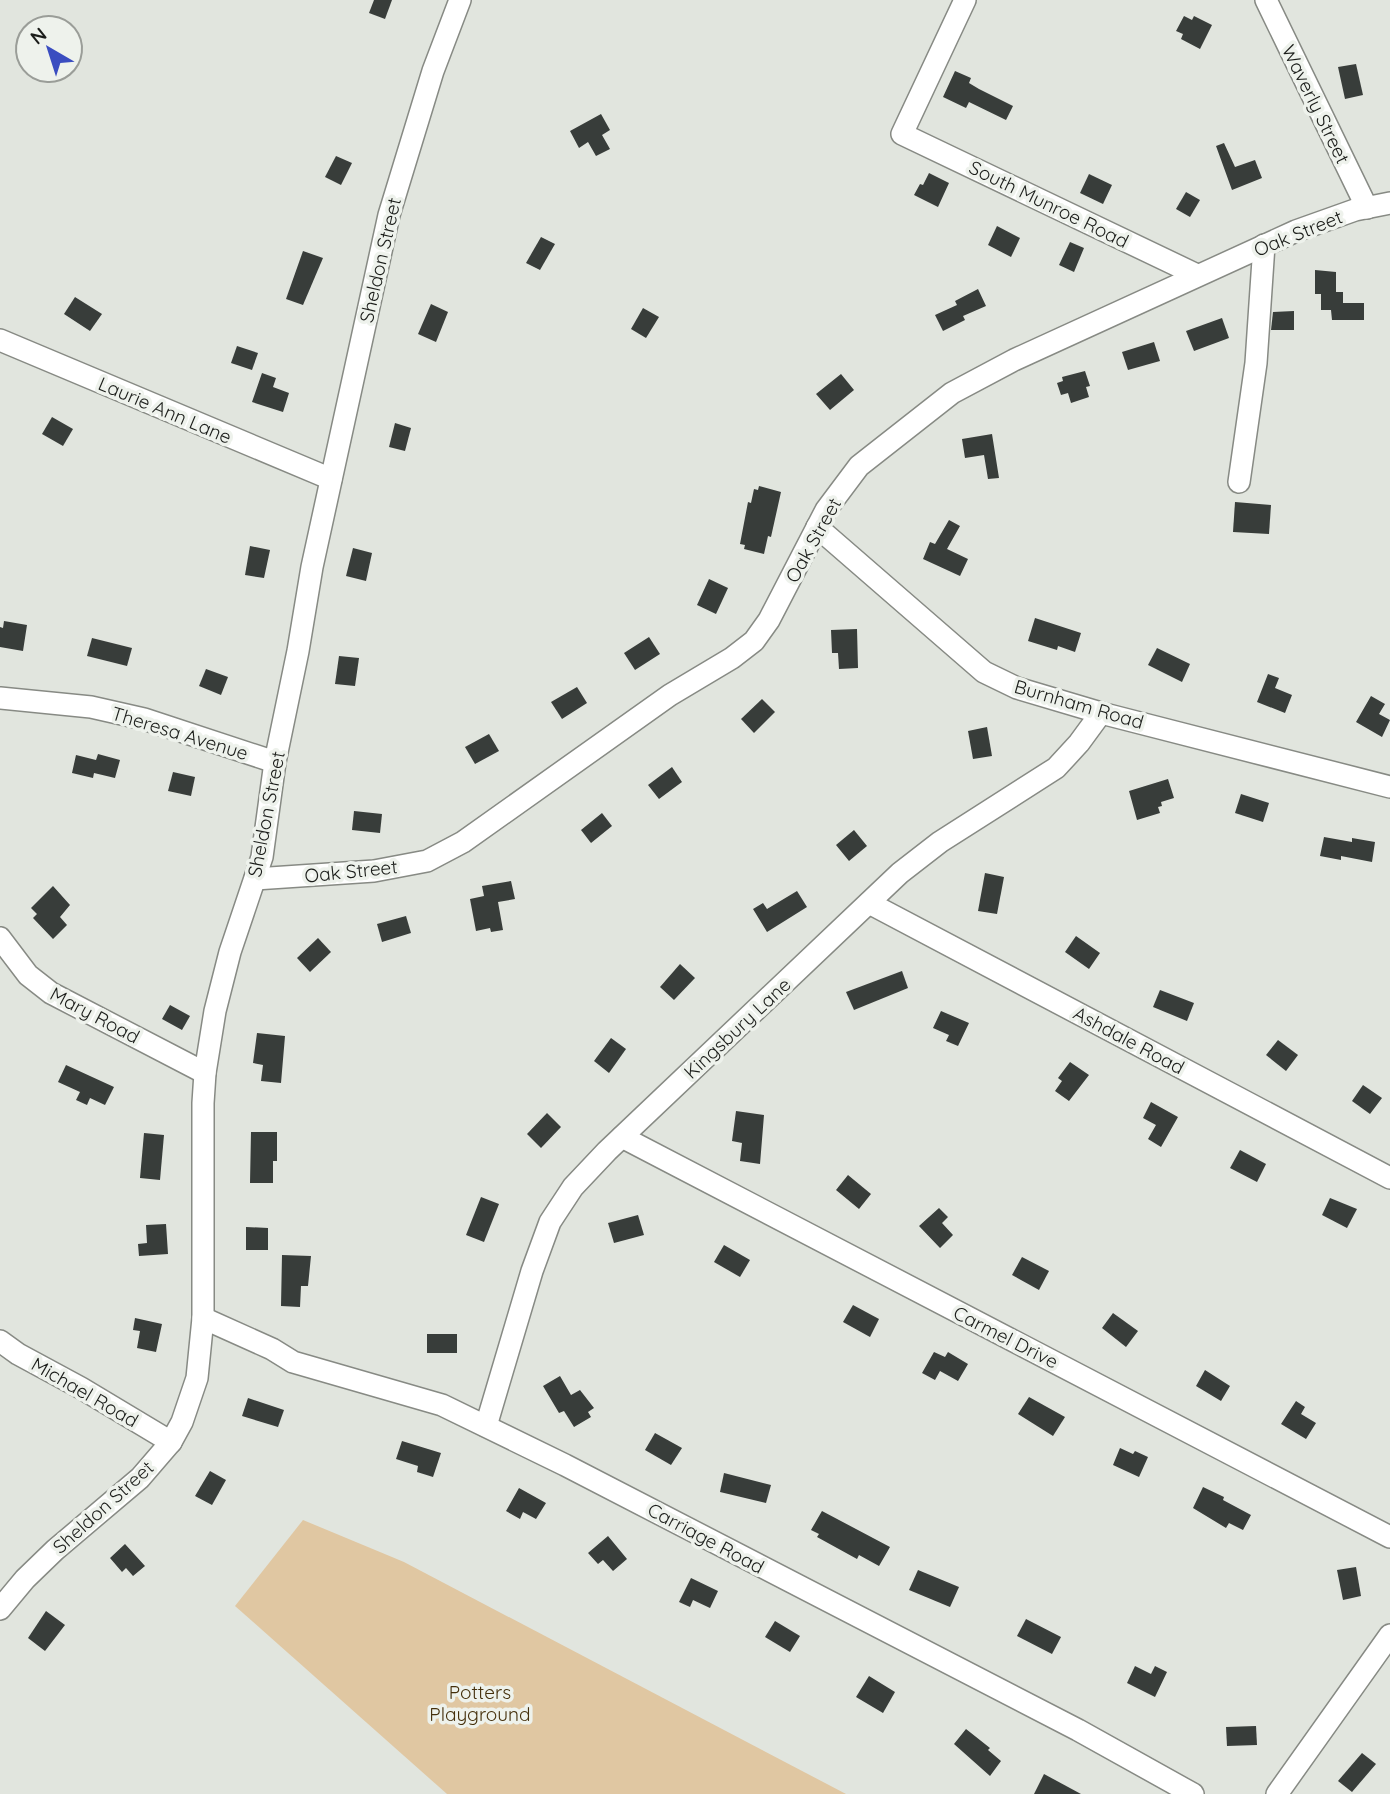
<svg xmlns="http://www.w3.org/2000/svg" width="1390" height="1794" font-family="Quicksand,sans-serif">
<rect width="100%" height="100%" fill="#e1e5de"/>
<!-- green -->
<path fill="#e0c7a2" d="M303 1520 404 1562 846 1794H447L235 1606Z"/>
<!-- building -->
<g fill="#383d3a">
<path d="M374 0H392L385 19 369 13Z"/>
<path d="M1184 16 1192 20 1194 16 1212 25 1200 49 1181 39 1183 34 1176 31Z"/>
<path d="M1356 64 1363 95 1345 99 1338 67Z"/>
<path d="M955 71 971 78 969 83 979 89 1013 106 1006 120 969 102 966 108 943 97Z"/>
<path d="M601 114 610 130 602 135 610 149 596 156 588 142 579 148 570 131Z"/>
<path d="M1224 143 1235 167 1255 160 1262 178 1232 190 1216 146Z"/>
<path d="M336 156 352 163 341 185 325 177Z"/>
<path d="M929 173 949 183 938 207 914 195 920 184 923 185Z"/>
<path d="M1089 174 1112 185 1103 204 1080 193Z"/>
<path d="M1186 192 1200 200 1190 217 1176 209Z"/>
<path d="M997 226 1020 238 1011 257 988 245Z"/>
<path d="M541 237 555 244 540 270 526 263Z"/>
<path d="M1070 242 1084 248 1074 272 1059 265Z"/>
<path d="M303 251 323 258 303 305 286 299Z"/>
<path d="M1315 270 1336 272V292H1343V303H1364V320H1332L1331 310H1321V294H1315Z"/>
<path d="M978 289 986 306 963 316 965 320 943 331 935 315 957 305 955 301Z"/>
<path d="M75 297 102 314 90 331 64 314Z"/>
<path d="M431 304 448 312 436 342 418 334Z"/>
<path d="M643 308 659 317 646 338 631 329Z"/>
<path d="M1294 311V330H1271L1273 312Z"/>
<path d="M1222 318 1229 338 1194 351 1186 331Z"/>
<path d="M1154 342 1160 361 1128 370 1122 352Z"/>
<path d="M237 346 258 353 252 370 231 363Z"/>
<path d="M1085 371 1090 386 1086 387 1089 397 1071 403 1068 393 1061 395 1057 383 1063 381 1062 377Z"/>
<path d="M262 373 276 378 273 387 289 393 283 412 252 402Z"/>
<path d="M841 374 854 390 830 410 816 394Z"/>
<path d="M52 417 73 429 63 446 42 434Z"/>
<path d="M395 423 411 428 405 451 389 447Z"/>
<path d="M992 434 999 478 988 479 984 455 965 458 962 439Z"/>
<path d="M759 486 781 492 771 537 768 536 764 554 744 549 745 545 740 544 748 502 751 503 754 489 758 490Z"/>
<path d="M1235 502 1271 505 1269 534 1233 532Z"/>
<path d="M949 520 960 526 947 549 968 559 960 576 923 559 930 542 935 544Z"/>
<path d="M250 546 270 550 264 578 245 575Z"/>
<path d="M353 548 372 553 366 581 346 576Z"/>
<path d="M709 579 728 588 716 614 697 605Z"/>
<path d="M1035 618 1081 633 1075 652 1058 646 1057 650 1028 641Z"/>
<path d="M4 621 27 625 23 651 0 647V627L3 628Z"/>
<path d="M857 629 858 668 839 669 838 653H832L831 630Z"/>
<path d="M649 637 660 654 635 670 624 653Z"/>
<path d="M92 638 132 648 127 666 87 656Z"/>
<path d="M1157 648 1190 664 1182 682 1148 665Z"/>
<path d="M339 656 359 658 355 686 335 684Z"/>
<path d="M206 669 228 677 221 695 199 686Z"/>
<path d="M1268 674 1279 678 1275 688 1292 695 1285 713 1257 702Z"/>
<path d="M577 687 587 703 562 719 551 702Z"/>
<path d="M1371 696 1385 704 1379 714 1390 720 1382 737 1356 722Z"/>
<path d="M762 699 775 712 754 733 741 719Z"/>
<path d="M987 727 992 756 973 759 968 731Z"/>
<path d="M489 734 499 751 475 764 465 747Z"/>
<path d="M98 754 120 760 115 778 94 773 93 778 72 773 76 755 96 760Z"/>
<path d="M672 767 682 782 659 799 648 785Z"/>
<path d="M173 772 195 777 191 796 168 791Z"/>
<path d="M1168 779 1174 798 1161 802 1162 806 1158 807 1160 813 1137 820 1129 791Z"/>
<path d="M1241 794 1269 803 1263 822 1235 813Z"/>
<path d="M354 811 382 814 380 833 352 830Z"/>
<path d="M602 813 612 826 591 843 581 830Z"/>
<path d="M854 830 867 846 849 861 836 845Z"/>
<path d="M1324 837 1352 842V838L1375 842 1372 862 1341 856V860L1320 856Z"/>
<path d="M985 873 1004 877 997 914 978 911Z"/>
<path d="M511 881 515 899 498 902 503 930 491 932 490 928 476 931 470 899 484 896 482 886Z"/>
<path d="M53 886 70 905 60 917 67 925 53 939 33 918 37 914 31 908Z"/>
<path d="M797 891 807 907 767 932 753 909 763 903 767 909Z"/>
<path d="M406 916 411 933 382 942 377 924Z"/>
<path d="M1076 936 1100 953 1089 969 1065 952Z"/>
<path d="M318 938 331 952 310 972 297 958Z"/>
<path d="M680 964 695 978 674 1000 660 987Z"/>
<path d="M902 971 908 988 854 1010 846 992Z"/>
<path d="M1160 990 1194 1003 1187 1021 1153 1007Z"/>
<path d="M170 1005 190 1016 182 1030 162 1019Z"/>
<path d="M941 1011 969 1023 958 1046 946 1041 949 1035 933 1028Z"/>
<path d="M257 1033 285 1036 281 1083 261 1081 263 1065 253 1063Z"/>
<path d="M611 1038 626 1049 609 1073 594 1061Z"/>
<path d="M1278 1040 1298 1055 1286 1071 1266 1055Z"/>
<path d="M1070 1062 1089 1075 1069 1101 1055 1091 1062 1081 1058 1078Z"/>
<path d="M66 1065 114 1087 105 1105 90 1098 87 1105 76 1100 80 1092 58 1082Z"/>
<path d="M1363 1085 1382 1098 1370 1114 1352 1101Z"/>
<path d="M1151 1102 1178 1117 1161 1147 1148 1139 1156 1125 1143 1118Z"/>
<path d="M736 1111 764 1115 760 1164 740 1161 742 1143 732 1141Z"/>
<path d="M547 1113 561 1127 541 1148 527 1134Z"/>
<path d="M251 1132H277V1161H273V1183H250Z"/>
<path d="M144 1133 164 1135 160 1180 140 1178Z"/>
<path d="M1240 1150 1266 1164 1257 1182 1230 1168Z"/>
<path d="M848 1175 871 1194 859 1209 836 1190Z"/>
<path d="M481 1197 499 1204 484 1242 466 1235Z"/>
<path d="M1330 1198 1357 1209 1347 1228 1322 1215Z"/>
<path d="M939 1208 948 1217 942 1223 953 1235 940 1248 919 1226Z"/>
<path d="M638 1215 644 1235 614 1243 608 1223Z"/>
<path d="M166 1224 168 1254 139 1256 138 1244 147 1243 146 1225Z"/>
<path d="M246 1227 268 1228V1250H246Z"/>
<path d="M724 1245 750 1260 740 1277 714 1262Z"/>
<path d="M282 1255 311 1256 308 1286H301L300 1307 281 1306Z"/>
<path d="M1022 1257 1049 1271 1039 1290 1012 1275Z"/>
<path d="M853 1305 879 1319 870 1337 843 1322Z"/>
<path d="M1113 1313 1138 1331 1126 1347 1102 1328Z"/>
<path d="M135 1318 162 1324 156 1352 137 1348 140 1331 133 1330Z"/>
<rect x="427" y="1334" width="30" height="19"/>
<path d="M934 1352 945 1357 948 1352 968 1364 958 1381 940 1371 935 1380 922 1373Z"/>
<path d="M1205 1370 1230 1386 1221 1401 1196 1386Z"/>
<path d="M560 1376 571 1395 580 1390 594 1408 588 1412 591 1417 574 1427 564 1411 559 1413 543 1386Z"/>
<path d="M1029 1397 1065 1417 1053 1436 1018 1414Z"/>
<path d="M248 1398 284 1410 278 1427 242 1416Z"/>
<path d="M1296 1401 1305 1407 1301 1414 1316 1423 1306 1439 1281 1424Z"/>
<path d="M655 1433 682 1448 671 1465 645 1450Z"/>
<path d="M402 1441 441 1453 433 1477 417 1472 418 1466 396 1459Z"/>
<path d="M1120 1448 1133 1454 1135 1451 1148 1457 1139 1477 1113 1465Z"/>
<path d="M210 1471 226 1480 212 1505 195 1496Z"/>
<path d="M724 1473 771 1485 766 1503 720 1492Z"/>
<path d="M1203 1487 1224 1497 1223 1500 1251 1515 1243 1530 1229 1523 1226 1528 1193 1508Z"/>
<path d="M519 1488 546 1503 536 1519 523 1512 520 1519 506 1511Z"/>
<path d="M822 1511 890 1547 879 1566 859 1555 857 1559 817 1537 819 1534 811 1530Z"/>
<path d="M608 1536 627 1559 613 1571 603 1560 598 1564 588 1553Z"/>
<path d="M125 1544 145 1566 133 1576 126 1568 122 1572 110 1558Z"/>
<path d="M1356 1567 1361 1596 1343 1600 1337 1570Z"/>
<path d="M918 1570 959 1587 950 1607 909 1590Z"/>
<path d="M691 1578 718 1591 710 1608 693 1600 690 1607 679 1602Z"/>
<path d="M46 1611 65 1625 45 1651 28 1638Z"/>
<path d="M1026 1619 1061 1637 1052 1654 1017 1636Z"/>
<path d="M775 1621 800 1636 790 1652 765 1637Z"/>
<path d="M1135 1666 1151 1674 1155 1666 1167 1672 1155 1697 1127 1683Z"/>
<path d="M869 1676 895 1692 883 1713 856 1697Z"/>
<path d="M1256 1726 1257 1745 1227 1746 1226 1727Z"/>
<path d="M966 1729 990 1748 988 1750 1001 1761 990 1776 954 1744Z"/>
<path d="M1362 1753 1376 1764 1352 1792 1338 1781Z"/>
<path d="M1044 1774 1081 1794H1034Z"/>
</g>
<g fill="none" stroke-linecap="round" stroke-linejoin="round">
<!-- minor casing -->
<g stroke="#878a84" stroke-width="24">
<g id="minor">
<path d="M965 0 902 134 1197 275"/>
<path d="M1266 0 1367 208"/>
<path d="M0 340 331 479"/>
<path d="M1239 482 1256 363 1264 245"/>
<path d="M817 527 984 672 1017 688 1101 713 1390 787"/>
<path d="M0 698 91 707 144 719 275 762"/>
<path d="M255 879 374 871 427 861 463 842 670 695 732 658 754 641 769 620 826 510 859 466 952 393 1014 360 1296 231 1355 210 1390 203"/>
<path d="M869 903 1390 1178"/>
<path d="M0 938 28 975 51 993 205 1073"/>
<path d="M622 1137 1390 1537"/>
<path d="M203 1318 272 1349 293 1362 442 1405 565 1465 1078 1730 1193 1794"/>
<path d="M0 1341 18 1354 81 1388 171 1442"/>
<path d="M486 1426 532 1271 550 1222 573 1187 607 1151 900 873 940 842 1056 768 1079 743 1101 713"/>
<path d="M0 1609 25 1579 55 1550 140 1478 171 1442 182 1422 197 1378 203 1318V1103L205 1073 215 1011 230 952 262 857 275 762 298 651 312 567 389 215 433 71 460 0"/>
<path d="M1277 1794 1390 1635"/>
</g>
</g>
<!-- minor -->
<use href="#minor" stroke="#fff" stroke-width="21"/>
</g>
<g text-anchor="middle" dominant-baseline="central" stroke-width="7" stroke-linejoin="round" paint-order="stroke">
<!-- street labels -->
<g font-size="19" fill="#1b1d1a" stroke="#eef2ec">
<text transform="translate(1316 104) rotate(64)">Waverly Street</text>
<text transform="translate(1049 204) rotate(26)">South Munroe Road</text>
<text transform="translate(1298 233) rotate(-22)">Oak Street</text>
<text transform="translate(380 260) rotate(-77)">Sheldon Street</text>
<text transform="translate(165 410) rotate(23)">Laurie Ann Lane</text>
<text transform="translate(813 540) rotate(-61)">Oak Street</text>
<text transform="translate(1079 704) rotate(16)">Burnham Road</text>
<text transform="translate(180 733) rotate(17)">Theresa Avenue</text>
<text transform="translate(266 814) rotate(-79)">Sheldon Street</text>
<text transform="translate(351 871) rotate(-6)">Oak Street</text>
<text transform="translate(95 1015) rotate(28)">Mary Road</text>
<text transform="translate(737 1028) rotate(-43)">Kingsbury Lane</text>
<text transform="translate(1129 1040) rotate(28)">Ashdale Road</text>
<text transform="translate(1006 1337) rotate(27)">Carmel Drive</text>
<text transform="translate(85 1392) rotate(30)">Michael Road</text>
<text transform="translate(103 1507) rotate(-42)">Sheldon Street</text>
<text transform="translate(706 1538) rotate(28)">Carriage Road</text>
</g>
<!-- park labels -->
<g font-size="19" fill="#45300c" stroke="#eef2ec">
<text x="480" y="1692">Potters<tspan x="480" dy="22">Playground</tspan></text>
</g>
</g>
<!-- north arrow -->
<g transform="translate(49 49) rotate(321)"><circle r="33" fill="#eef2ec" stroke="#9a9d98" stroke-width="2"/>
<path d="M0-5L12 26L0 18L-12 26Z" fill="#3a4dc0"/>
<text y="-10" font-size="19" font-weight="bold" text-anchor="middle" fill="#1b1d1a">N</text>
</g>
</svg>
